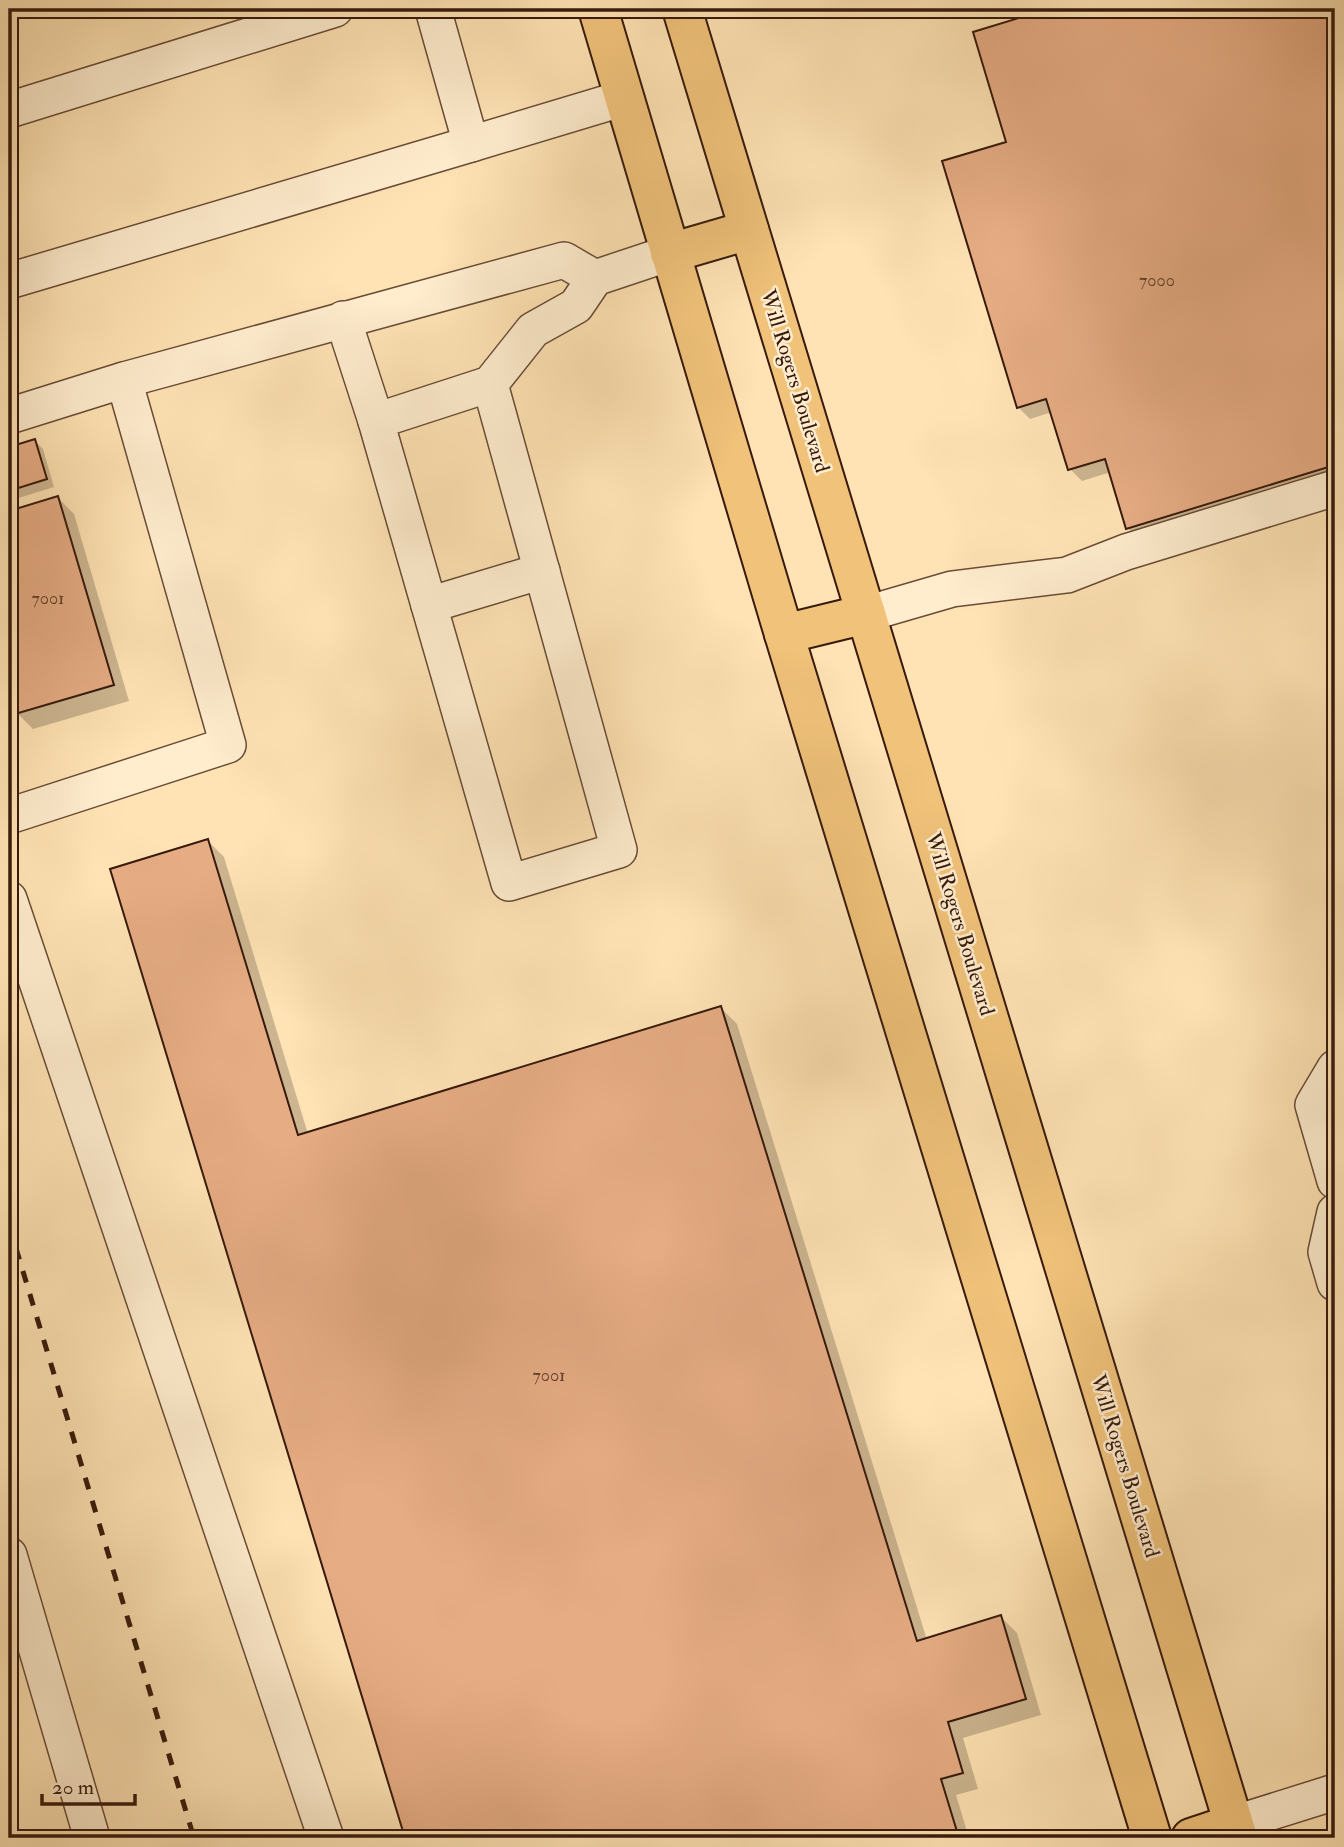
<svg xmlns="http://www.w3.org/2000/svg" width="1344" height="1847" font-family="'IM FELL Double Pica',serif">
<rect width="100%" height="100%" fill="#ffe3b4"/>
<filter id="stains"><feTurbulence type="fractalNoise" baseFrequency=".00286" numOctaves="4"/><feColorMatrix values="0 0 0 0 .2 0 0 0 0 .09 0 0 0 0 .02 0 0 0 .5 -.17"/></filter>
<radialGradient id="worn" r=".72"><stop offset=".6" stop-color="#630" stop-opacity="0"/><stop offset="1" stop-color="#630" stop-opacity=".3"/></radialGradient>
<!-- shadow -->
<g fill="#0003">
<path d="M1054 9H1335V481L1140 541 1128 528 1111 472 1082 481 1070 469 1052 412 1030 419 1018 407 1009 143 975 33Z"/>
<path d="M35 441 43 449 54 487 9 501V449Z"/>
<path d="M58 498 74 514 129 701 33 729 17 713 9 685V512Z"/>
<path d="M208 841 224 857 308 1134 721 1008 737 1024 927 1640 1001 1617 1017 1633 1041 1715 963 1738 978 1789 956 1795 969 1838H406L113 870Z"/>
<path d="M9 1818 15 1838H9Z"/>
</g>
<!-- building -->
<g fill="#e6ac84" stroke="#371a0d" stroke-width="2">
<path d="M1048 9H1335V465L1126 529 1105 459 1068 470 1046 399 1017 408 942 161 1006 142 973 32Z"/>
<path d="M35 439 47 479 9 491V447Z"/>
<path d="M58 496 114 685 15 714 9 691V511Z"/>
<path d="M208 839 298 1135 721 1006 917 1641 1001 1615 1026 1699 948 1722 963 1773 941 1779 959 1838H477L474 1831 450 1838H405L110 869Z"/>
</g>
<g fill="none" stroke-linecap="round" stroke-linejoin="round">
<!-- minor casing -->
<g stroke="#694c37" stroke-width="38">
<g id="minor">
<path d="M433 9 471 144 624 98"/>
<path d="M9 110 335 9"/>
<path d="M9 281 471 144"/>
<path d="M343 319 376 421"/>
<path d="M490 384 619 850 509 883 376 421 490 384 533 330 576 306 595 278 670 253"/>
<path d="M9 416 124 380 564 260 595 278"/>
<path d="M429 605 542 571"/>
<path d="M866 614 952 589 1067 575 1126 552 1335 488"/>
<path d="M9 816 228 745 124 380"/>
<path d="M9 899 326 1838"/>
<path d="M1335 1068 1313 1105 1335 1181"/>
<path d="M1335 1212 1326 1252 1335 1283"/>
<path d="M9 1555 92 1838"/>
<path d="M1233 1824 1335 1792"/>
</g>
</g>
<!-- major casing -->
<g stroke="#371a0d" stroke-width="42">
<g id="major">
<path d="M598 9 784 634 1152 1838"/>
<path d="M682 9 1238 1838"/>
<path d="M670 253 749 230"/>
<path d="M784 634 866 614"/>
<path d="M1191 1838 1233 1824"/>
</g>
</g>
<!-- minor -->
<use href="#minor" stroke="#ffedce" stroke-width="35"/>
<!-- major -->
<use href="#major" stroke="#f0c27a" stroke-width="38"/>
<!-- rail -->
<path stroke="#371a0d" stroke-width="5" stroke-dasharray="12 12" stroke-linecap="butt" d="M9 1225 194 1838"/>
</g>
<g text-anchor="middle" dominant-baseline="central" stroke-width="5" stroke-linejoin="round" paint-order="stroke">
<!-- number labels -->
<g font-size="18" fill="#633e2b">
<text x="1157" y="280">7000</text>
<text x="48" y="598">7001</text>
<text x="549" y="1375">7001</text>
</g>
<!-- street labels -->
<g font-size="21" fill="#371a0d" stroke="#ffedce">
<text transform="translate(795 381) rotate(73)">Will Rogers Boulevard</text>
<text transform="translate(960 924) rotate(73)">Will Rogers Boulevard</text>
<text transform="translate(1125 1466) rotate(73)">Will Rogers Boulevard</text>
</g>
</g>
<!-- margin -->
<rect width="1344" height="1847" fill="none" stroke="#ffe3b4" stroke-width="35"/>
<rect x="10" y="10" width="1323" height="1826" fill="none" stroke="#371a0d" stroke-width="3.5"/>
<rect x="18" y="18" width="1309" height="1812" fill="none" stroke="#371a0d" stroke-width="2"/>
<!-- scale -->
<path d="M42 1794v10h93v-10" fill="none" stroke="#371a0d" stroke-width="3.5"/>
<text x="52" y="1794" font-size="21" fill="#371a0d" stroke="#ffedce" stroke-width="5" paint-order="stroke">20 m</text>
<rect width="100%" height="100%" filter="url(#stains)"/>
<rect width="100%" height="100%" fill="url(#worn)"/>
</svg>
